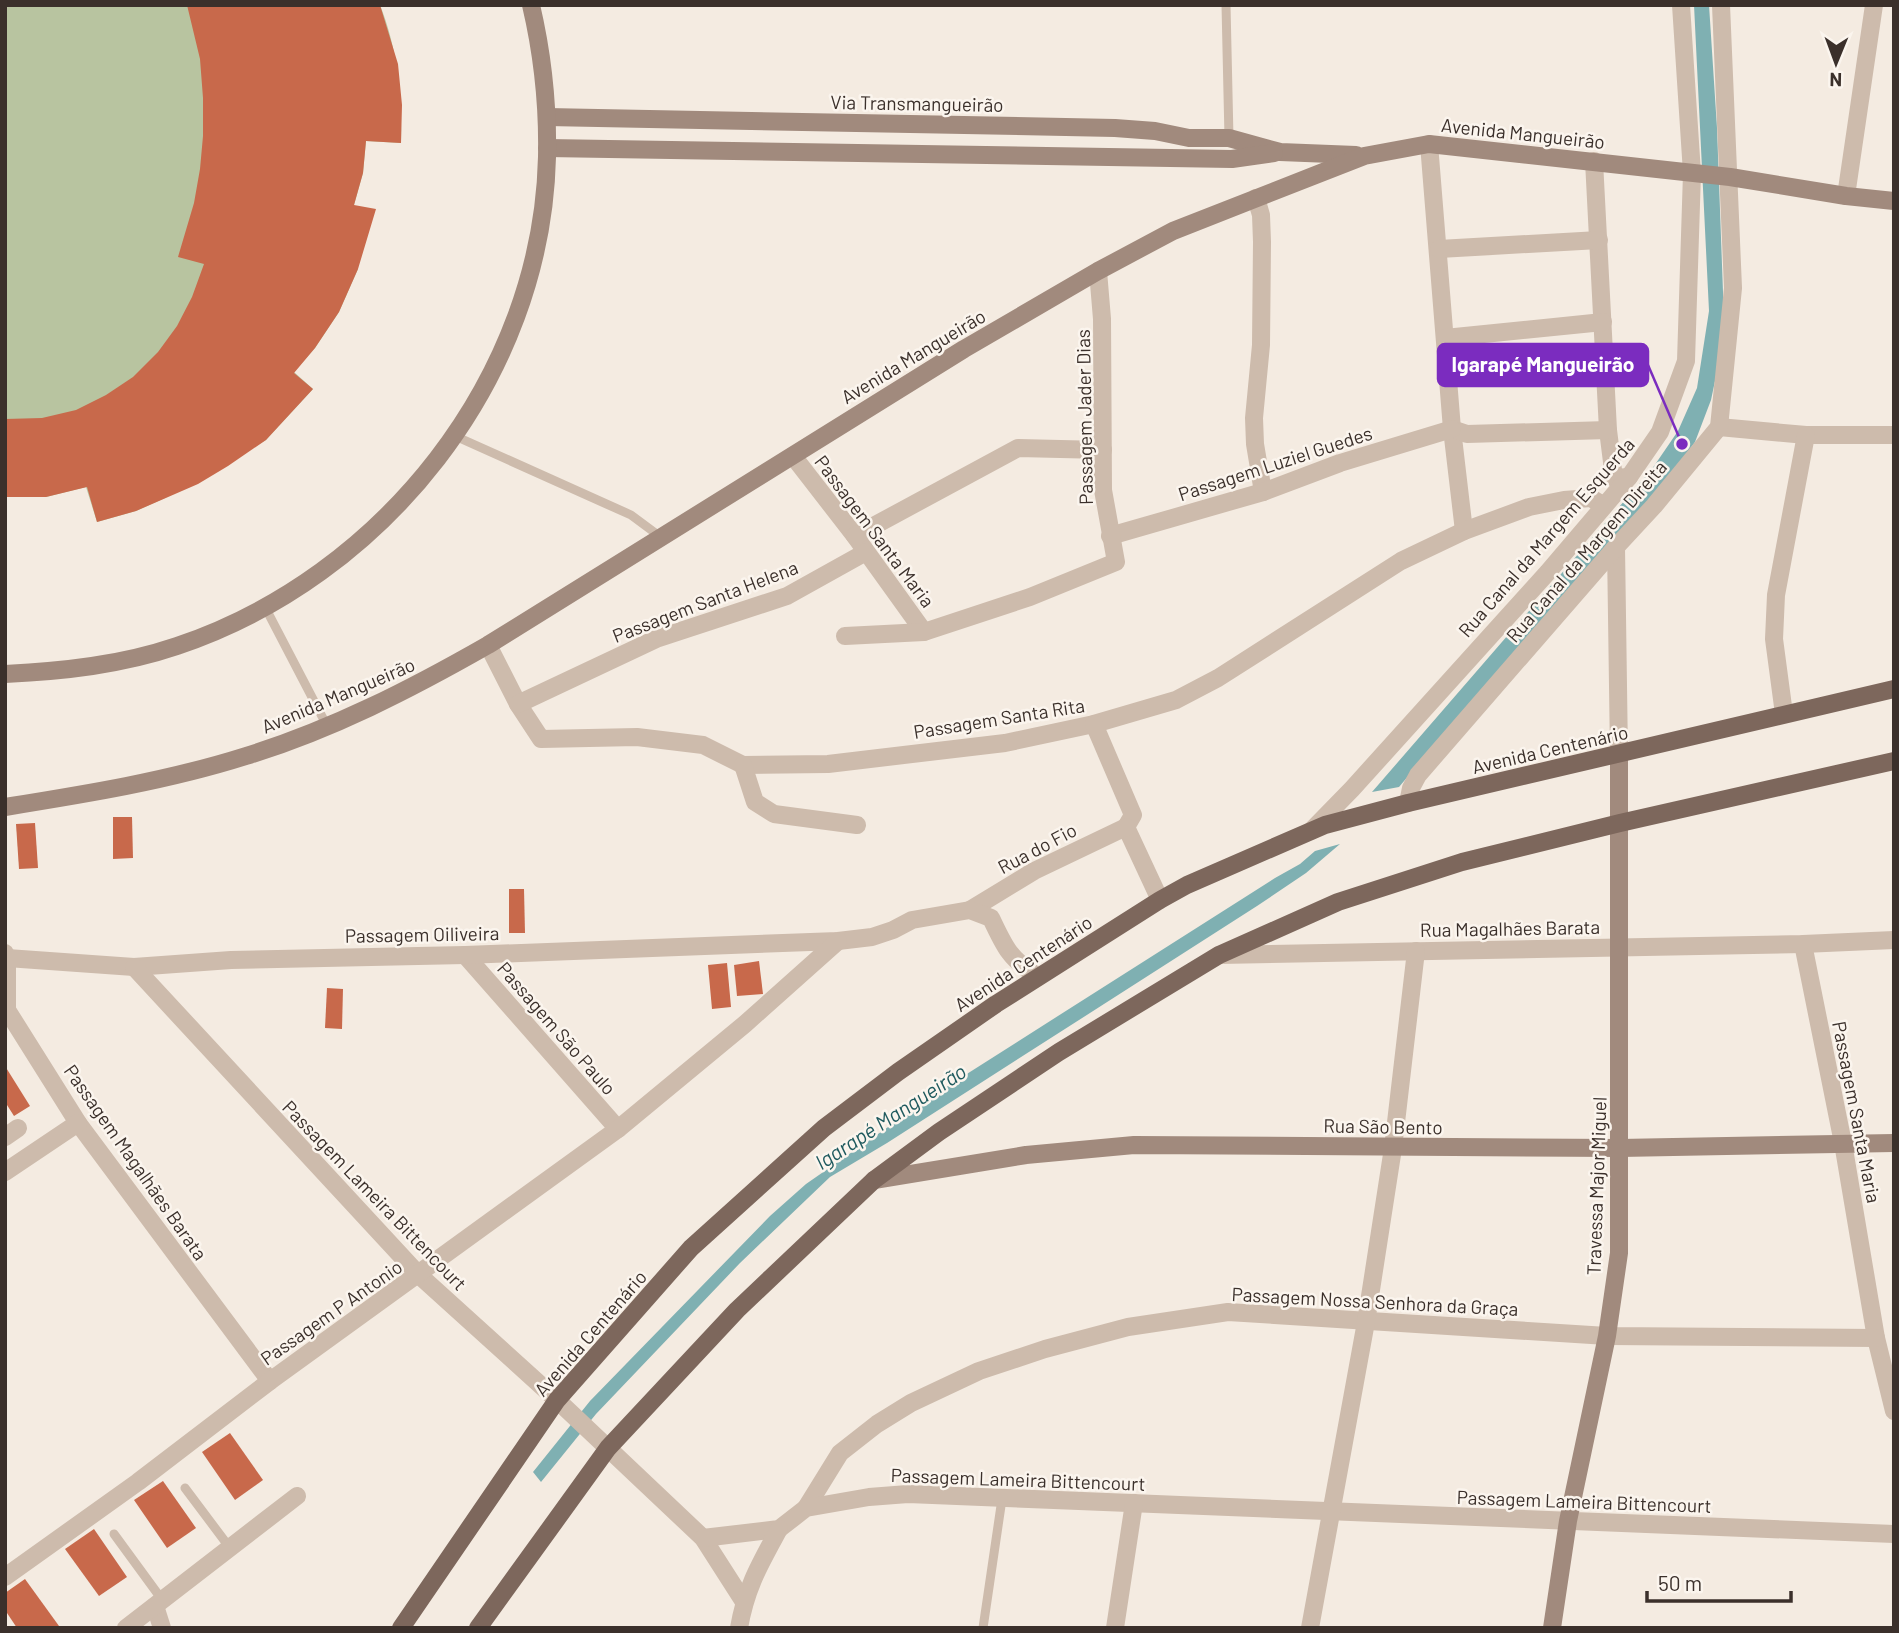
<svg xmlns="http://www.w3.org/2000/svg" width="1899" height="1633" font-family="Barlow,sans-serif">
<rect width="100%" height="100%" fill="#f4ebe1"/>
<!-- green -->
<path fill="#b8c4a0" d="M5 5H380C398 51 402 95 401 143L366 141 363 173 354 205 358 269 339 312 315 348 294 372 313 389 266 440 165 498 136 511 97 522 86 487 46 497H5Z"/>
<!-- water -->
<g fill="#7fb0b2">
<path d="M1694 5H1709L1717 128 1723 292V343L1711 400 1695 442 1668 480 1453 723 1399 787 1372 792 1652 469 1678 431 1697 388 1709 311Z"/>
<path d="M1340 844 1306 873 1257 906 887 1143 830 1177 740 1263 596 1414 541 1482 533 1472 590 1401 770 1216 806 1184 940 1091 1275 878 1300 864 1315 851Z"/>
</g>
<!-- building -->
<g fill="#c8694b">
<path d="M187 5H380L398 64 402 105 401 143 366 141 363 173 354 205 376 209 358 269 339 312 315 348 294 373 313 389 266 440 228 466 198 484 136 511 97 522 87 487 46 497H5V419L42 418 76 410 106 395 133 377 158 352 177 326 192 297 204 264 178 257 194 203 200 169 203 136V98L200 59Z"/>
<path d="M113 817H132L133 858 113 859Z"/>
<path d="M35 823 38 868 19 869 16 824Z"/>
<path d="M509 889H524L525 933H509Z"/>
<path d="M759 961 763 994 737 996 734 965Z"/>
<path d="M727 963 731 1007 712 1009 708 965Z"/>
<path d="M327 988 343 989 342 1029 325 1028Z"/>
<path d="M5 1066 30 1106 14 1116 7 1105 5 1106Z"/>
<path d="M230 1433 263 1480 235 1500 202 1452Z"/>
<path d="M163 1481 196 1528 167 1548 134 1500Z"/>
<path d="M94 1529 127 1577 99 1596 65 1549Z"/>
<path d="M25 1579 59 1626 57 1628H17L5 1610V1593Z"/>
</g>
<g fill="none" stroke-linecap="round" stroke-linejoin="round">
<!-- lane -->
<g stroke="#cdbbac" stroke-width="9">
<path d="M1226 5 1229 138"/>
<path d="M455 436 631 515 662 538"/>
<path d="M265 607 327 726"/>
<path d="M185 1488 230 1548"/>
<path d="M114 1534 163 1601"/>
<path d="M983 1628 1002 1499"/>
</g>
<!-- street -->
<g stroke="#cdbbac" stroke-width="18">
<path d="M1429 144 1452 429 1464 531"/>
<path d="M1594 161 1608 430 1614 478 1629 477"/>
<path d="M1846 196 1874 5"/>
<path d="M1256 198 1261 215 1262 242 1261 345 1254 418 1255 444 1263 492"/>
<path d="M1439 249 1599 240"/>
<path d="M1445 338 1603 322"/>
<path d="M1719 427 1806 435H1894"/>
<path d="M1452 429 1467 434 1608 430"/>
<path d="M793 456 855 536 924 632"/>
<path d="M855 536 1018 448 1103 450"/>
<path d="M1110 536 1263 492 1340 463 1452 429"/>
<path d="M1616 547 1619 755"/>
<path d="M845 636 924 632 1030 597 1116 562 1103 490 1102 319 1098 271"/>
<path d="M488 645 518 704 541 739 637 737 703 745 743 765 828 764 1005 743 1094 724 1176 700 1218 678 1401 561 1464 531 1529 507 1564 500 1591 498 1604 506"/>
<path d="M518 704 656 639 787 596 866 552"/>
<path d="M1784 714 1774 639 1776 595 1806 435"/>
<path d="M1094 724 1133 815 1126 827 1160 900"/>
<path d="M743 765 755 802 774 814 857 825"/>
<path d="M1408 803 1411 788 1418 775 1616 547 1654 506 1719 427 1733 288 1721 5"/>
<path d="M1311 831 1352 789 1548 572 1629 477 1660 432 1686 361 1692 173 1681 5"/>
<path d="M970 910 1034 871 1126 827"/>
<path d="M1803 944 1843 1143 1876 1338 1894 1411"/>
<path d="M5 953 7 958V1010L78 1123 270 1381"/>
<path d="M465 955 618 1129"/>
<path d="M1219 955 1803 944 1894 940"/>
<path d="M7 958 134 967 231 960 465 955 838 941 872 937 893 930 912 920 970 910 991 918C1005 948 1010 959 1038 977"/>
<path d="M134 967 419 1275 557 1400 703 1538 744 1602"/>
<path d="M5 1137 18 1128"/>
<path d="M5 1172 78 1123"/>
<path d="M806 1508 840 1453 877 1424 911 1403 979 1371 1045 1349 1128 1327 1228 1312 1607 1336 1876 1338"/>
<path d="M703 1538 779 1529 806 1508 869 1497 908 1494 1894 1534"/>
<path d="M5 1577 138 1482 270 1381 618 1129 745 1024 838 941"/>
<path d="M155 1606 162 1628"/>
<path d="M126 1628 297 1496"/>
<path d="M739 1628C746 1587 760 1564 779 1529"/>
<path d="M1115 1628 1134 1503"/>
<path d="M1310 1628 1366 1322 1393 1148 1416 951"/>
</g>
<!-- secondary -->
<g stroke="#a18a7d" stroke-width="18">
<path d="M547 117 1115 128 1155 131 1189 138H1229L1280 152 1356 155"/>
<path d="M547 148 1232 159 1274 153"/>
<path d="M5 674C64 671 121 665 177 646 383 577 542 378 547 157 548 106 543 56 531 5"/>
<path d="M5 807C86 794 167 781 246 756 331 730 411 689 488 645L964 349 1098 271 1173 231 1364 156 1429 144 1730 177 1846 196 1894 201"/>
<path d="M874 1180 1026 1155 1134 1145 1620 1148 1894 1143"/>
<path d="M1552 1628 1568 1521 1607 1336 1619 1253V755"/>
</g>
<!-- primary -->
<g stroke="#7d675c" stroke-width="18">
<path d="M401 1628 557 1400 691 1248 824 1128 898 1072 996 1004 1160 900 1187 885 1325 825 1408 803 1894 689"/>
<path d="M478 1628 608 1448 737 1310 874 1180 939 1132 1059 1052 1219 955 1338 902 1462 862 1620 823 1894 761"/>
</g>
</g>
<g text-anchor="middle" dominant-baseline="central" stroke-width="5" stroke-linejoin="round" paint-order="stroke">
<!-- street labels -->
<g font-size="19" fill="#3b302b" stroke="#fbf5ee">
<text transform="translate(917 103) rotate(1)">Via Transmangueirão</text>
<text transform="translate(1523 133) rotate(6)">Avenida Mangueirão</text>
<text transform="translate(913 356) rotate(-31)">Avenida Mangueirão</text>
<text transform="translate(1084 417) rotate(-91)">Passagem Jader Dias</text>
<text transform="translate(1275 463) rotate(-18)">Passagem Luziel Guedes</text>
<text transform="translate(875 531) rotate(53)">Passagem Santa Maria</text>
<text transform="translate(1546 537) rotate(-49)">Rua Canal da Margem Esquerda</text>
<text transform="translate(1586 551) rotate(-49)">Rua Canal da Margem Direita</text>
<text transform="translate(705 601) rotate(-21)">Passagem Santa Helena</text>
<text transform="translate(338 695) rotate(-23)">Avenida Mangueirão</text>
<text transform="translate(999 718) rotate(-9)">Passagem Santa Rita</text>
<text transform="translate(1550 749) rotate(-13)">Avenida Centenário</text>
<text transform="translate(1037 848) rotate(-28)">Rua do Fio</text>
<text transform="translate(1510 928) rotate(-1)">Rua Magalhães Barata</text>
<text transform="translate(422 934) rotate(-1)">Passagem Oiliveira</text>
<text transform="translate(1023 963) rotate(-33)">Avenida Centenário</text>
<text transform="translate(557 1028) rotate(49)">Passagem São Paulo</text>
<text transform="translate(1857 1112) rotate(79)">Passagem Santa Maria</text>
<text transform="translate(1383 1126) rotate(1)">Rua São Bento</text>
<text transform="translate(136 1162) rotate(55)">Passagem Magalhães Barata</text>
<text transform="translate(1596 1186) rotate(-88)">Travessa Major Miguel</text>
<text transform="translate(375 1195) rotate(46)">Passagem Lameira Bittencourt</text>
<text transform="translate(1375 1301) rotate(3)">Passagem Nossa Senhora da Graça</text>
<text transform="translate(331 1312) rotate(-35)">Passagem P Antonio</text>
<text transform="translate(590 1333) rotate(-49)">Avenida Centenário</text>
<text transform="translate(1018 1479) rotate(2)">Passagem Lameira Bittencourt</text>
<text transform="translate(1584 1501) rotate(2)">Passagem Lameira Bittencourt</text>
</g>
<!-- water labels -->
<g font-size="21" font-style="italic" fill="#1f5a5e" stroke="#fbf5ee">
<text transform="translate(890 1116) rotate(-33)">Igarapé Mangueirão</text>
</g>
</g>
<!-- callouts -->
<path fill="none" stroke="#7b2cbf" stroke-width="2.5" d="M1682 444L1648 365"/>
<circle fill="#7b2cbf" stroke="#fbf5ee" stroke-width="2.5" cx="1682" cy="444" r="7"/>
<rect fill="#7b2cbf" stroke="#7b2cbf" stroke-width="2.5" x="1438" y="344" width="210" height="42" rx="7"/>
<g font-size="21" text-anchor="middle" font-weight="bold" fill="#fff">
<text x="1543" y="372">Igarapé Mangueirão</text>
</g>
<!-- border -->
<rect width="1899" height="1633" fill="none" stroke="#3b302b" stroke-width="14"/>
<!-- north arrow -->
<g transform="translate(1836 63) rotate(181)" stroke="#fbf5ee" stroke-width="5" paint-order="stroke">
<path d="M0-5L12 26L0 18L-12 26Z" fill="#3b302b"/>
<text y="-10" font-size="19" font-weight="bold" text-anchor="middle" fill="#3b302b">N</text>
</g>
<!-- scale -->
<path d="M1647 1591v10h144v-10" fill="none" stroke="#3b302b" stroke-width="3.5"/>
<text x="1658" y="1591" font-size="21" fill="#3b302b" stroke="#fbf5ee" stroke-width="5" paint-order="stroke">50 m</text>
</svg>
